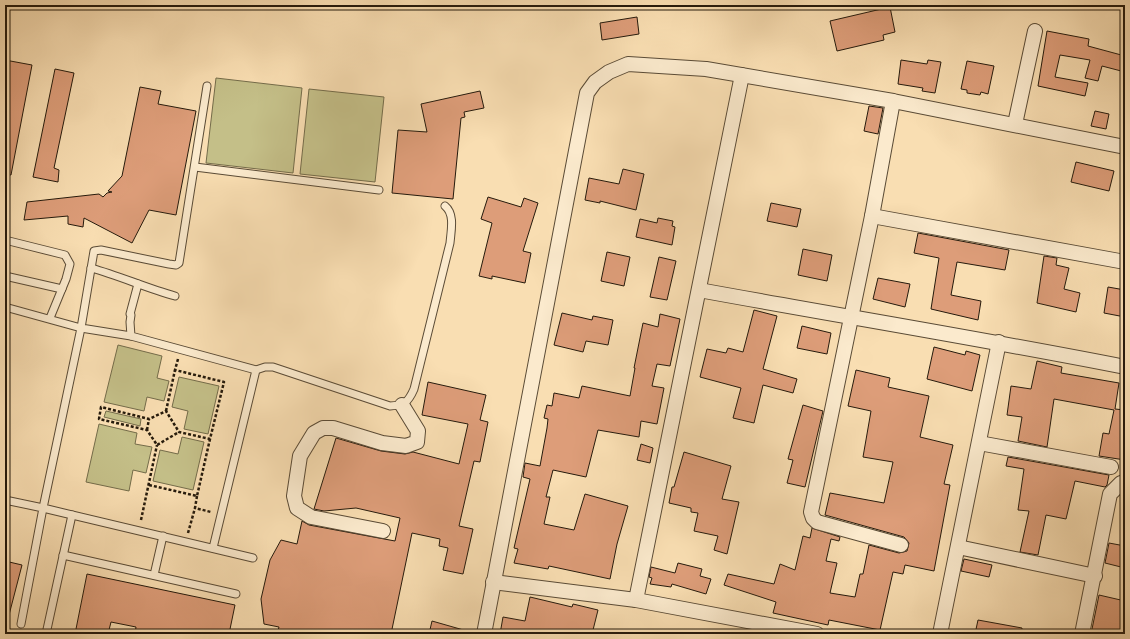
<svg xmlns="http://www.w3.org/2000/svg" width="1130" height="639" font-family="'Gentium Book Plus',serif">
<rect width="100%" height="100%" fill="#f9deb2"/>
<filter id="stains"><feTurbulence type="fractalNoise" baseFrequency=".005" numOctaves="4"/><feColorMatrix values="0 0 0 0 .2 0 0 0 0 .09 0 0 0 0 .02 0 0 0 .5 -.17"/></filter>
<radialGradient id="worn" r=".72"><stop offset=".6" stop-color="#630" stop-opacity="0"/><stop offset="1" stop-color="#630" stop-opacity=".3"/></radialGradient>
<!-- green -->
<g fill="#c4bf88" stroke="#746c4a">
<path d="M216 78 302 88 293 173 206 163Z"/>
<path d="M309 89 384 97 375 182 300 174Z"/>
<path d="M118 345 162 356 157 378 169 381 164 401 147 397 144 411 104 402Z"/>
<path d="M179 377 219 386 208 434 184 429 188 411 172 407Z"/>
<path d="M106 411 141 419 140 426 104 417Z"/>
<path d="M99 424 137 433 135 444 152 447 146 473 133 470 129 491 86 482Z"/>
<path d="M182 437 204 442 193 490 153 481 160 450 178 454Z"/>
</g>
<!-- building -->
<g fill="#dd9d79" stroke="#251a0c">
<path d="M890 7 895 32 883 35 884 40 837 51 830 21Z"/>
<path d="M637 17 639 34 602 40 600 23Z"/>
<path d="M1047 31 1089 39 1088 46 1125 56V72L1102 66 1098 81 1085 78 1090 60 1060 55 1055 77 1088 83 1085 96 1038 86Z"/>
<path d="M5 60 32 65 11 175 5 174Z"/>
<path d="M901 60 927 64 928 60 941 62 935 93 922 91 923 88 898 84Z"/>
<path d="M967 61 994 66 988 94 981 92 980 95 967 93V90L961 89Z"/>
<path d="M55 69 74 73 54 168 59 170 58 182 33 177Z"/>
<path d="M140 87 161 91 158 104 196 111 176 215 149 210 132 243 84 218 83 227 68 224V216L24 220 27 202 99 194 103 197 107 193 112 192 108 191 122 176Z"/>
<path d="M480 91 484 108 464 112 465 117 461 118 453 199 392 193 398 130 427 132 421 104Z"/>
<path d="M869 106 883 108 878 134 864 131Z"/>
<path d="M1095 111 1109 114 1106 129 1091 126Z"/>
<path d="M1076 162 1114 171 1109 191 1071 182Z"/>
<path d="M623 169 644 174 636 210 600 201V203L585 200 589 178 619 184Z"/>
<path d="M488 197 521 207 524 198 538 203 523 251 531 253 525 283 492 276V279L479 276 492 223 481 219Z"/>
<path d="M771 203 801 209 797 227 767 221Z"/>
<path d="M658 218 673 221 672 226 675 227 672 245 636 237 640 219 657 223Z"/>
<path d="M918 233 1009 250 1005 270 957 262 951 295 981 301 978 320 931 309 939 258 914 253Z"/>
<path d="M803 249 832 255 827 281 798 275Z"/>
<path d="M607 252 630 257 624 286 601 281Z"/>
<path d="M1044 256 1057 258 1056 265 1069 268 1064 289 1080 293 1076 312 1037 303Z"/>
<path d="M659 257 676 261 667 300 650 297Z"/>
<path d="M878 278 910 284 905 307 873 299Z"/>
<path d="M1108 287 1125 290V317L1104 313Z"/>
<path d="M754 310 777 316 763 369 797 379 793 393 763 385 754 423 733 418 741 388 700 377 707 349 726 353 728 348 743 352Z"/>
<path d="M562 313 592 320 593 316 613 320 608 345 586 341 583 352 554 345Z"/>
<path d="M660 314 680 319 670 366 657 364 652 386 664 388 657 424 641 421 639 437 598 430 586 477 553 470 546 497H550L544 524 574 530 585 494 628 506 617 544 610 579 549 566 548 569 514 563 518 549 514 548 530 479 523 477 525 463 540 466 547 428 548 419 544 418 547 405 552 406 554 393 579 398 582 386 630 396 635 368H634L643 323 658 327Z"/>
<path d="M802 326 831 333 827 354 797 348Z"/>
<path d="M934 347 965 355 966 351 980 355 972 391 927 379Z"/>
<path d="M1037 361 1062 367 1061 373 1119 383 1115 409 1125 410V460L1099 456 1103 433 1109 434 1114 410 1054 399 1047 447 1018 441 1022 417 1007 415 1011 386 1031 389Z"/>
<path d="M856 370 890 378 888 387 929 396 920 437 953 445 944 484 950 485 934 571 905 565 903 574 893 572 880 630 829 620 828 625 773 613 776 602 724 585 728 574 774 584 780 564 795 570 803 536 810 538 812 528 840 537 839 541 831 539 826 561 837 563 830 593 855 597 860 574H863L869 545 899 553 907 551 909 543 904 537 825 515 830 493 884 503 893 462 863 457 871 411 848 406Z"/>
<path d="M428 382 486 395 480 420 488 422 480 462 474 461 459 526 473 529 463 574 443 570 448 548 439 546 440 539 412 533 391 634H277L279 627 264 624 261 599 270 560 281 540 297 544 302 521 309 525 395 541 400 518 356 508 324 511 314 509 336 438 381 451 405 454 413 452 459 464 468 424 422 415Z"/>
<path d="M803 405 823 411 805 487 787 483 793 460 788 459Z"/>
<path d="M641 444 653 448 650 463 637 460Z"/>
<path d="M684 452 731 466 722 499 739 502 727 554 714 550 718 536 694 531 698 513 691 512V508L669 503 672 487H674Z"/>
<path d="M1008 457 1109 475 1107 485 1105 487 1075 481 1066 519 1046 515 1038 555 1020 552 1029 511 1018 510 1024 469 1006 466Z"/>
<path d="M1109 543 1125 546V568L1105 563Z"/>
<path d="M964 559 992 565 989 577 961 571Z"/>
<path d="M5 561 22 565 9 615H5Z"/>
<path d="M678 563 702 569 700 576 711 579 706 594 672 584 671 587 650 584 652 578 649 577 651 567 675 573Z"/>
<path d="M87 574 235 605 229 634H135L136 627 111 622 108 634H75Z"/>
<path d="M1099 595 1125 601V634H1091Z"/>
<path d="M530 597 572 607 573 604 598 610 592 634H500L503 617 525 621Z"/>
<path d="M978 620 1022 628V634H975Z"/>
<path d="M432 621 467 631V634H429Z"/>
</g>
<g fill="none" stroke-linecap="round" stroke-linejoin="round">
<!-- service casing -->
<g stroke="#5a4b36" stroke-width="9">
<g id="service">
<path d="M195 167 379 190"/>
<path d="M5 240 65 255 70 264 66 279 50 318"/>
<path d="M91 268C120 276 146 288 175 296"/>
<path d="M5 276 62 289"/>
<path d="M138 284 130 314 131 315 130 322 131 336 256 370"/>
<path d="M5 307 81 328 43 508 253 558"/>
<path d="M131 336 81 328 94 251 101 250 169 264 176 265 179 263 207 86"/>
<path d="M5 500 43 508 21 624"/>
<path d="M213 548 256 370 265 367H273L390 406C404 405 408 403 414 389L450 243C451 231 455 214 445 206"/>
<path d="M63 555 236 594"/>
<path d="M154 575 163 536"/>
<path d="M46 634 72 515"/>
</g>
</g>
<!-- minor casing -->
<g stroke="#5a4b36" stroke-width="16">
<g id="minor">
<path d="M893 101 872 216 811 512 813 518 817 522 901 545"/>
<path d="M1015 124 1035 31"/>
<path d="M872 216 1125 262"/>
<path d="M699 290C841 316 983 339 1125 367"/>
<path d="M979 443 1111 467"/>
<path d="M383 531 311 517 297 508 294 496 300 456 314 433 323 428H333L382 443 406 446 417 442 418 431 402 405"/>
<path d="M958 547 1095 576"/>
<path d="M493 582 636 600 817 634"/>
<path d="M636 600 742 75"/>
<path d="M484 634 587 93 595 82 609 72 628 64 706 69 893 101 1125 147"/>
<path d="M940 634 999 342"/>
<path d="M1082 634 1110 494 1121 483 1125 482"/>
</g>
</g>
<!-- path -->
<g stroke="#251a0c" stroke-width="2.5" stroke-dasharray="3 2" stroke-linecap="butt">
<path d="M178 359 175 370 224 382 210 439 179 432 166 411 149 419 101 407 99 419 147 430 157 445 179 432"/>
<path d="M166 411 175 370"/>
<path d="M147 430 149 419"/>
<path d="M149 485 197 496 210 439"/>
<path d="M197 496 195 508 211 512"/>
<path d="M141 520 157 445"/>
<path d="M188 533 195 508"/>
</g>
<!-- service -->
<use href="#service" stroke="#fbeacd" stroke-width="7"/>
<!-- minor -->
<use href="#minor" stroke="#fbeacd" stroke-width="14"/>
</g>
<!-- margin -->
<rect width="1130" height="639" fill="none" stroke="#f9deb2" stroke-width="20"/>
<rect x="6" y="6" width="1118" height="627" fill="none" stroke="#251a0c" stroke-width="2"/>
<rect x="10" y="10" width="1110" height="619" fill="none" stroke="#251a0c"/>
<rect width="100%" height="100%" filter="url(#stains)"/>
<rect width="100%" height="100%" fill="url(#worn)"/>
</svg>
